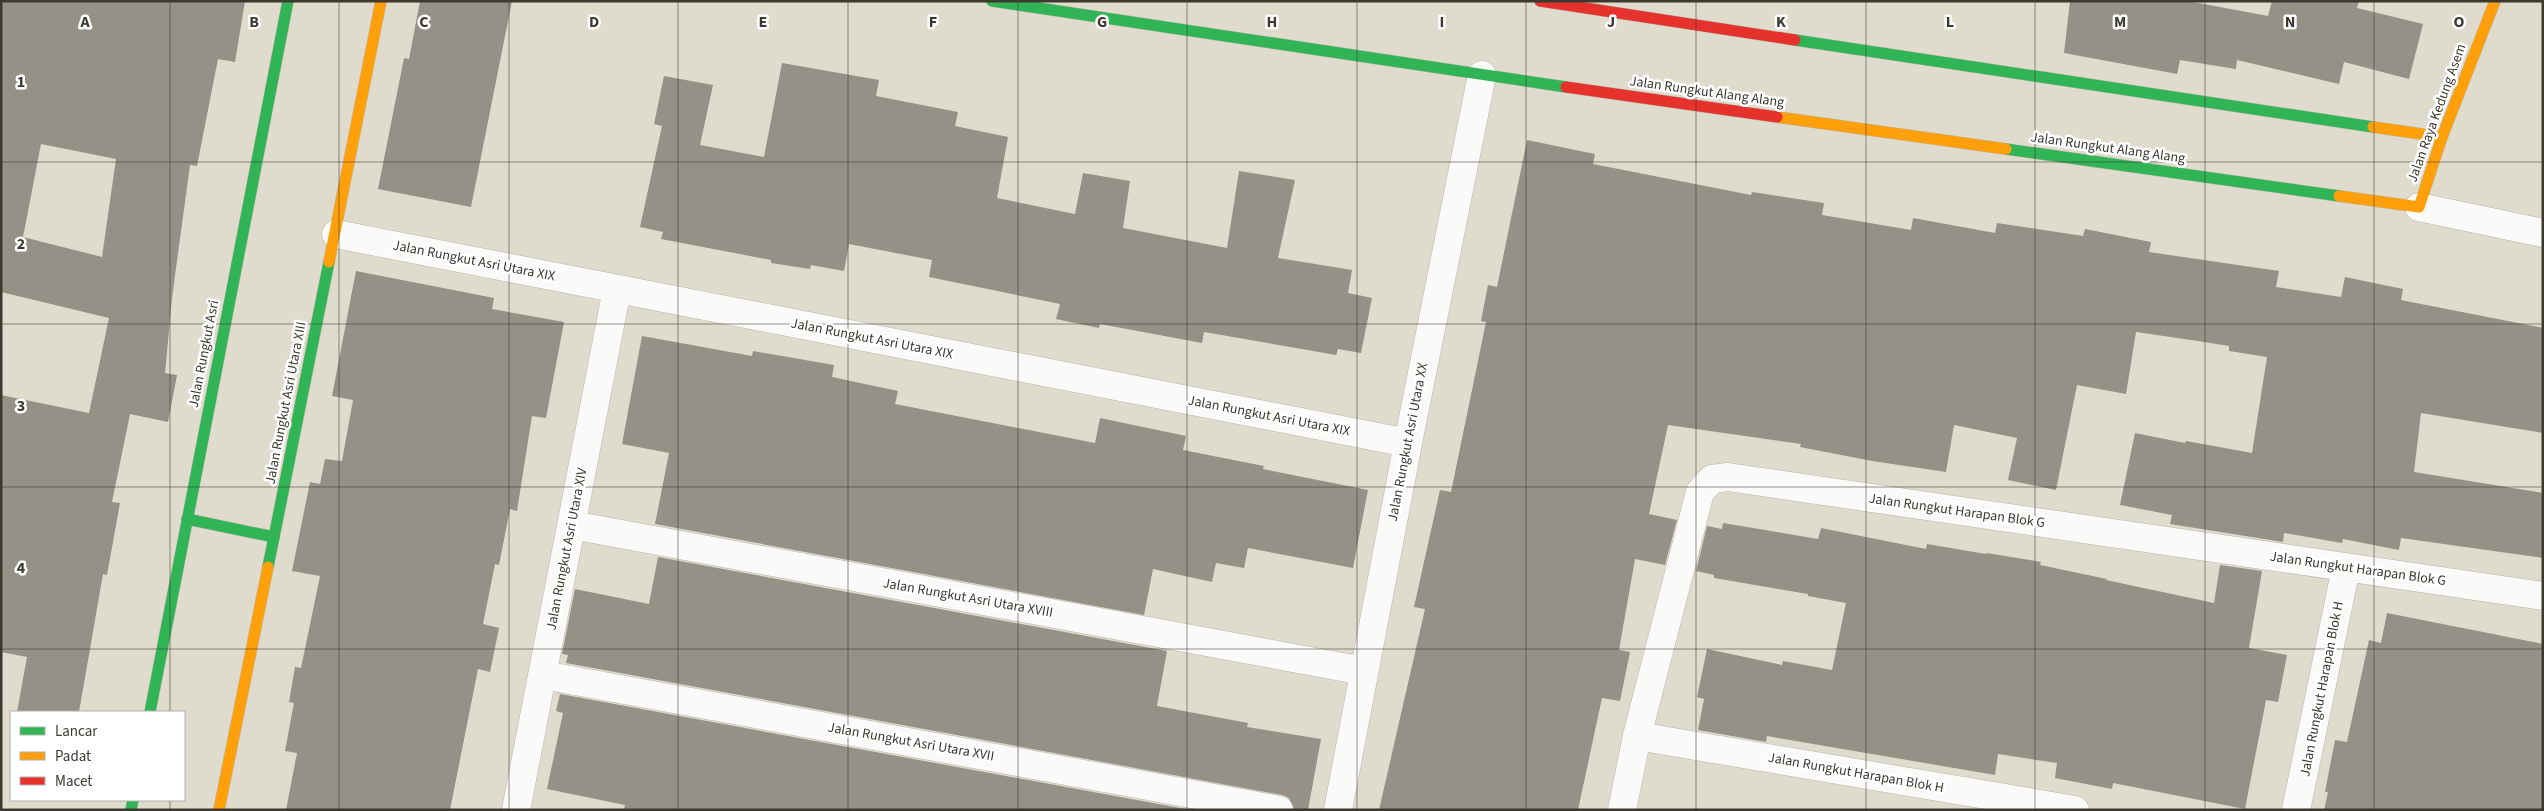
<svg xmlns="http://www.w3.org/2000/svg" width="2544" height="811" font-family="'Source Sans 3',sans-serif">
<rect width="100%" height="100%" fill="#dfdbcd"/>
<!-- building -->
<g fill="#959187" fill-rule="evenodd">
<path d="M1 1H245L235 62 218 59 197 166 190 165 172 298 165 373 177 375 168 422 130 414 112 502 120 503 107 575 103 574 79 712H17L27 657 1 652V395L89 413 109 318 1 292ZM41 144 116 159 102 257 23 237Z"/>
<path d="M420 1H512L471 207 378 189 404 58 409 59Z"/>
<path d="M2070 1H2188L2268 16 2272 1H2359L2357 8 2423 24 2409 79 2344 62 2339 84 2237 60 2236 69 2180 60 2177 74 2064 53Z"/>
<path d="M782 63 879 80 876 96 958 112 955 126 1008 137 997 198 1075 214 1083 173 1130 181 1123 228 1227 248 1239 171 1295 180 1278 258 1352 270 1348 293 1372 298 1361 353 1338 349 1336 355 1204 332 1202 343 1100 324 1099 328 1056 319 1060 304 929 277 932 260 849 244 844 271 811 265 810 269 771 263V260L661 239 663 232 640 227 662 126 654 124 664 76 713 85 700 145 764 157Z"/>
<path d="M1527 140 1595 154 1593 164 1751 195 1752 192 1824 203 1822 215 1911 230 1913 218 1995 233 1997 223 2083 236 2085 229 2151 242 2149 252 2279 271 2276 287 2341 297 2345 277 2403 289 2401 300 2543 328V433L2421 413 2414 472 2543 493V558L2401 538 2399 550 2343 539 2342 543 2284 533 2283 542 2170 524 2172 515 2120 505 2135 433 2185 443 2186 441 2252 453 2267 357 2229 351V346L2191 340 2136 332 2126 394 2077 385 2056 490 2008 480 2017 438 1954 425 1946 472 1872 461 1800 447 1801 444 1668 425 1649 514 1677 520 1665 565 1635 559 1619 650 1630 652 1620 701 1602 698 1578 810H1379L1425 609 1414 607 1440 490 1451 492 1486 322 1481 321 1488 285 1497 287Z"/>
<path d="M356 271 494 298 492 309 564 322 546 418 532 416 517 511 510 509 499 565 495 564 483 624 499 628 490 672 478 669 450 810H286L297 753 285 751 294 703 289 702 295 667 301 668 320 576 292 571 310 482 320 484 325 459 342 461 353 400 332 396Z"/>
<path d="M642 336 752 356 753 351 834 365 832 377 898 391 895 404 1095 443 1100 418 1186 436 1183 450 1264 466 1263 469 1368 490 1353 568 1248 548 1244 568 1216 563 1212 582 1153 569 1144 615 655 524 669 453 622 444Z"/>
<path d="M1723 523 1818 539 1821 528 1926 549 1927 544 1986 554 1987 553 2041 562 2040 565 2107 579 2106 580 2214 603 2220 565 2262 571 2249 648 2287 655 2278 702 2266 700 2245 809 2113 783 2112 789 2055 778 2057 763 1998 754 1995 775 1767 736 1766 742 1698 730 1704 699 1697 697 1707 649 1782 665 1783 661 1832 670 1846 603 1808 596V594L1714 578V575L1696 571 1707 526 1722 529Z"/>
<path d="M658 557 1167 651 1157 706 1248 723 1247 727 1321 739 1308 810H1294L1289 798 1282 795 566 663 568 655 562 654 575 589 649 604Z"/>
<path d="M2387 613 2543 644V810H2324L2328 792H2325L2335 740 2347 742 2369 640 2381 643Z"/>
<path d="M560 694 1191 810H624L625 805 547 789 563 713 556 711Z"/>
</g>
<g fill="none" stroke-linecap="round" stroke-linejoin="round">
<!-- street casing -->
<g stroke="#bab6ab" stroke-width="29">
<g id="street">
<path d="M2419 207 2543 233"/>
<path d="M336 234 1408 443"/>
<path d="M572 525 1364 671"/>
<path d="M543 675 1279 810"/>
<path d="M1637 736 2075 810"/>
<path d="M516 810 617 289"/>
<path d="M1338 810 1408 443 1482 75"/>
<path d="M1622 810 1637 736 1700 492 1712 479 1728 477 2543 596"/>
<path d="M2296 810 2346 568"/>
</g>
</g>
<!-- fast casing -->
<g stroke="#bab6ab" stroke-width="12">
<g id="fast">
<path d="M992 1 1566 87"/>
<path d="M1795 40 2373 127"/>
<path d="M2006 149 2339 196"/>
<path d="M187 519 274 537"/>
<path d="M268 567 329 262"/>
<path d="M150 712 288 1"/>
<path d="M131 810 133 800"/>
</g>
</g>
<!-- slow casing -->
<g stroke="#bab6ab" stroke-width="12">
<g id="slow">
<path d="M1777 117 2006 149"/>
<path d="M2373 127 2442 137"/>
<path d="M2339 196 2419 207 2442 137 2495 1"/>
<path d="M329 262 381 1"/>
<path d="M219 810 268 567"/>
</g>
</g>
<!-- jam casing -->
<g stroke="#bab6ab" stroke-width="12">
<g id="jam">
<path d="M1540 1 1795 40"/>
<path d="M1566 87 1777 117"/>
</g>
</g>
<!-- street -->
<use href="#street" stroke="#fafaf8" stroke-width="28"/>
<!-- fast -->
<use href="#fast" stroke="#30b455" stroke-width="11"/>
<!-- slow -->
<use href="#slow" stroke="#ff9f0a" stroke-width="11"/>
<!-- jam -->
<use href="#jam" stroke="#e5322d" stroke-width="11"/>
</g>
<!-- grid -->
<path fill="none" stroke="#3c392f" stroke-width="1" stroke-opacity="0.55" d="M170 1V712M339 1V810M509 1V810M678 1V810M848 1V810M1018 1V810M1187 1V810M1357 1V810M1526 1V810M1696 1V810M1866 1V810M2035 1V810M2205 1V810M2374 1V810M1 162H2543M1 324H2543M1 487H2543M1 649H2543M170 800V810"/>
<g text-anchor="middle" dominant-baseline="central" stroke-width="5" stroke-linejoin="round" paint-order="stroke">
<!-- street labels -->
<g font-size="14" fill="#3c392f" stroke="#fff">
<text transform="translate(1707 92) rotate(8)">Jalan Rungkut Alang Alang</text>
<text transform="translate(2437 113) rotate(-70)">Jalan Raya Kedung Asem</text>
<text transform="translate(2108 148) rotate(8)">Jalan Rungkut Alang Alang</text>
<text transform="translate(474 261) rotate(11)">Jalan Rungkut Asri Utara XIX</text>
<text transform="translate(872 339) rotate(11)">Jalan Rungkut Asri Utara XIX</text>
<text transform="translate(204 354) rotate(-79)">Jalan Rungkut Asri</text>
<text transform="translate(286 403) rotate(-79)">Jalan Rungkut Asri Utara XIII</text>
<text transform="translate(1269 416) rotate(11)">Jalan Rungkut Asri Utara XIX</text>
<text transform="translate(1408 442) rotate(-79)">Jalan Rungkut Asri Utara XX</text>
<text transform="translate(1957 511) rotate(8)">Jalan Rungkut Harapan Blok G</text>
<text transform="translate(567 549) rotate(-79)">Jalan Rungkut Asri Utara XIV</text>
<text transform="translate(2358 569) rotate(8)">Jalan Rungkut Harapan Blok G</text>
<text transform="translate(968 598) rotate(10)">Jalan Rungkut Asri Utara XVIII</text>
<text transform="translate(2322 689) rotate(-79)">Jalan Rungkut Harapan Blok H</text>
<text transform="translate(911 742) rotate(10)">Jalan Rungkut Asri Utara XVII</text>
<text transform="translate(1856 773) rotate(10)">Jalan Rungkut Harapan Blok H</text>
</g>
</g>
<g font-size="16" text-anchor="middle" font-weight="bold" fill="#3c392f" stroke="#fff" stroke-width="5" stroke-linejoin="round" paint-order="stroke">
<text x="85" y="27">A</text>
<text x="254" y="27">B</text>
<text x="424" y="27">C</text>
<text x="594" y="27">D</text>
<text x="763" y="27">E</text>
<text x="933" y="27">F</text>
<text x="1102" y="27">G</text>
<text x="1272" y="27">H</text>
<text x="1442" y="27">I</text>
<text x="1611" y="27">J</text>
<text x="1781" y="27">K</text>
<text x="1950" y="27">L</text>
<text x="2120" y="27">M</text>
<text x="2290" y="27">N</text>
<text x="2459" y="27">O</text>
<text x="21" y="87">1</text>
<text x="21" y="249">2</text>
<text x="21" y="411">3</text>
<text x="21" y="573">4</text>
</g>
<!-- border -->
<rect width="2544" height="811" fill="none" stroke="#3c392f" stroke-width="5"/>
<!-- legend -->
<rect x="10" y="711" width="175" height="90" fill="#ffffff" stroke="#b1b0ac"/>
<rect x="20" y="727" width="25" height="8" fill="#30b455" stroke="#b1b0ac"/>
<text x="55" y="736" font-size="15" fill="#3c392f">Lancar</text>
<rect x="20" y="752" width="25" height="8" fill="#ff9f0a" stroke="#b1b0ac"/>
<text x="55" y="761" font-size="15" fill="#3c392f">Padat</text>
<rect x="20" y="777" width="25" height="8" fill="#e5322d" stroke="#b1b0ac"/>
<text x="55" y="786" font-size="15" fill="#3c392f">Macet</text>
</svg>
